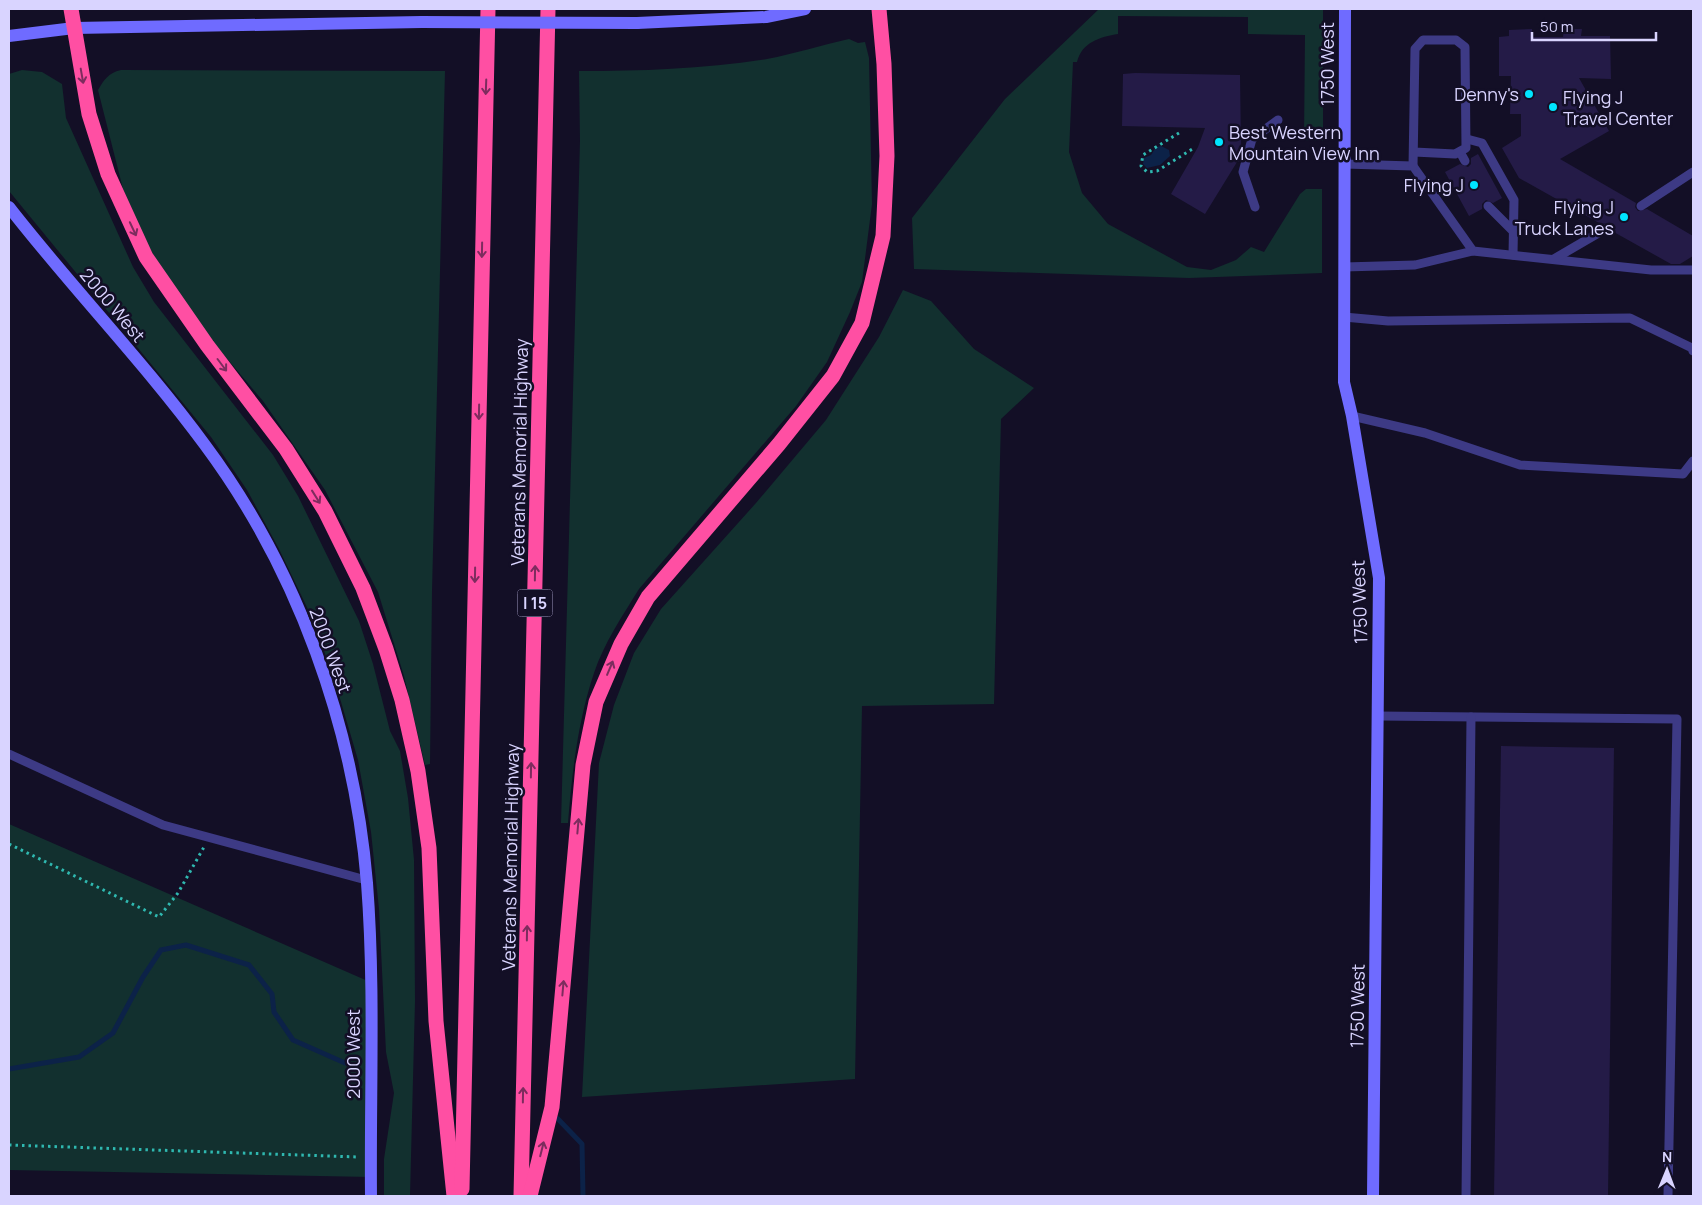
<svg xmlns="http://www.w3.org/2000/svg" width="1702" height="1205" font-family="Manrope,sans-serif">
<rect width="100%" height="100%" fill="#130f26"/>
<!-- green -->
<g fill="#12302f">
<path d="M1099 9H1323V141L1304 140 1305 35 1248 34V17L1118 16V34C1100 37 1082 42 1077 62H1073L1069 152 1082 193 1108 224 1187 267 1211 270 1236 260 1251 247 1264 252 1300 194 1306 189H1322V273L1189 278 914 269 912 218 1005 99Z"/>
<path d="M849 39 858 43 865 42 869 58 872 204 862 282 850 312 827 362 796 406 639 589C623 615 604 643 594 673 578 721 572 772 568 823H561L580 141 579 71C642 71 704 69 767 59 794 54 821 45 849 39Z"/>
<path d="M22 70 42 72 62 84 66 118 133 267 154 302 273 455 298 496 359 621 373 664 390 731 400 751 408 798 414 860 415 1001 410 1196H384V1159L394 1093 386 1052 379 909 371 832 358 760 339 695 315 624 279 549 247 490 211 437 9 191V74Z"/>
<path d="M121 70 445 71 432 591 430 764 425 765 404 676 378 592 325 490 263 401 218 348 168 281 144 238 123 189 98 90C104 80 108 73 121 70Z"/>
<path d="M903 290 931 301 974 349 1034 388 1001 419 994 704 862 706 855 1079 582 1097 599 763 614 705 634 653 661 609 756 503 826 420 879 337Z"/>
<path d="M9 824 370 982 371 1177 9 1170Z"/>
</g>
<!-- water -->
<path fill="#0c2248" d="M1161 146 1169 150 1170 156 1160 165 1147 168 1143 164 1144 158 1151 155 1156 147Z"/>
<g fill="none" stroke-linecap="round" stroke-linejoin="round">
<!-- stream -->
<g stroke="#0c2248" stroke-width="5">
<path d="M9 1069 79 1057 113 1033 143 977 161 950 186 945 249 965 272 994 274 1012 293 1040 345 1063"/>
<path d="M558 1119 582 1144 583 1196"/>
</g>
</g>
<!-- building -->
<g fill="#241b47">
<path d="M1532 29V37H1563L1564 29H1582L1581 36H1610L1611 79 1579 78 1609 131 1560 159 1636 203 1635 207 1638 211 1647 209 1693 236V256L1680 264H1671L1612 231 1610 223 1601 224 1519 178 1502 148 1521 136V114H1510L1511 76H1499V37L1509 36V30Z"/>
<path d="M1135 73 1240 75 1241 146H1244L1239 162H1237L1205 214 1171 194 1198 147 1205 128 1122 126 1123 74Z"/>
<path d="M1478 154 1502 198 1493 203 1486 200 1482 204V209L1469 216 1445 172 1460 164 1468 167 1471 164V158Z"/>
<path d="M1501 746 1614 748 1608 1196H1494Z"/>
</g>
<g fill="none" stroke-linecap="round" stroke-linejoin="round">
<!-- path -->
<g stroke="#2fb8b0" stroke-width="3" stroke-dasharray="2.5 4" stroke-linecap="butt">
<path d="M1179 133 1143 155 1141 166 1147 172 1157 171 1194 148"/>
<path d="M9 844 159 917 178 893 204 847"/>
<path d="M9 1145 358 1157"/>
</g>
<!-- lane -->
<g stroke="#3d3a85" stroke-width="9">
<path d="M1467 139 1482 143 1514 200 1513 255"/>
<path d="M1460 152 1465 161"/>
<path d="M1344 164 1413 166 1473 251 1651 270H1693"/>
<path d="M1413 166 1415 49 1423 40H1456L1465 47 1466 148 1455 154 1414 152"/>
<path d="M1488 206 1514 232"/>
<path d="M1641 206 1693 172"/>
<path d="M1255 207 1243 172 1252 139 1278 120"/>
<path d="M1554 259 1607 228"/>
<path d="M1344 267 1415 265 1473 251"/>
<path d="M1344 317 1388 321 1630 318 1692 348 1693 351"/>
<path d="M1352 416 1425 433 1520 465 1683 474 1693 461"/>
<path d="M1378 716 1677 719 1668 1196"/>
<path d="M9 754 163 825 366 880"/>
<path d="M1466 1196 1471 717"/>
</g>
<!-- secondary -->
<g stroke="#6f6bff" stroke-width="12">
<path d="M1345 9 1344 382 1352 416 1379 578 1373 1196"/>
<path d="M637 23 766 17 805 9"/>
<path d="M9 36 74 28 422 22"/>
<path d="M9 207C72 288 144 362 205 445 298 570 354 727 367 883 375 987 370 1092 371 1196"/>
</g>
<!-- highway -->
<g stroke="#ff4fa3" stroke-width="15">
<path d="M71 9 89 114 108 174 146 257 207 345 286 449 325 511 363 588 386 649 402 700 418 771 429 848 436 1021 454 1196"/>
<path d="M462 1189 488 9"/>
<path d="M521 1196 548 9"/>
<path d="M530 1196 552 1107 583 765 596 702 621 644 648 597 779 444 833 376 862 323 883 236 887 156 884 64 879 9"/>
</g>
<!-- secondary-bridge -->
<path stroke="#6f6bff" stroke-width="12" d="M422 22 637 23"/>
</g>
<!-- one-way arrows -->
<defs><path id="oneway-shaft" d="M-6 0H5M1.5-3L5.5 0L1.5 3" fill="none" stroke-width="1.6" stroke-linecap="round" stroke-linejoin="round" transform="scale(1.25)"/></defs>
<g stroke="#7d2c5e">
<use href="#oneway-shaft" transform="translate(82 76) rotate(80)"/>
<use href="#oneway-shaft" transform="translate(486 87) rotate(92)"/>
<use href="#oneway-shaft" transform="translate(133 229) rotate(65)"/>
<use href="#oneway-shaft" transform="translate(482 250) rotate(91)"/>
<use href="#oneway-shaft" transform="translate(222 365) rotate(53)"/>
<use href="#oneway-shaft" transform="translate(479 412) rotate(91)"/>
<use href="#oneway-shaft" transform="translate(316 497) rotate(58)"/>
<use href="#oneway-shaft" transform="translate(535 573) rotate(-89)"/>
<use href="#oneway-shaft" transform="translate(475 575) rotate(91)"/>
<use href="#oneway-shaft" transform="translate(610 668) rotate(-67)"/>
<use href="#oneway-shaft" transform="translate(531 770) rotate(-89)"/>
<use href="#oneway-shaft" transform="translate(578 826) rotate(-85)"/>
<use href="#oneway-shaft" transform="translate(527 933) rotate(-89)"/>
<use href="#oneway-shaft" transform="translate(563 988) rotate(-85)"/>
<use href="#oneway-shaft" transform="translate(523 1095) rotate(-89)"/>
<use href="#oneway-shaft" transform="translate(542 1149) rotate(-76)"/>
</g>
<!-- markers -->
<g fill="#00e5ff" stroke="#130f26" stroke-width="2">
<circle cx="1529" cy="94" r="5"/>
<circle cx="1553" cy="107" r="5"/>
<circle cx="1219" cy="142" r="5"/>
<circle cx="1474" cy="185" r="5"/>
<circle cx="1624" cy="217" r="5"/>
</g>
<g text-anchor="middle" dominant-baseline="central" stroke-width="5" stroke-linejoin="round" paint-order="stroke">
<!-- shield labels -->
<rect fill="#130f26" stroke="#9e99be" stroke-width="1" x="517.5" y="589.5" width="35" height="27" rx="4"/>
<g font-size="16" font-weight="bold" fill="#d9d4ff">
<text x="535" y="603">I 15</text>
</g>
<!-- street labels -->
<g font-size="18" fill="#d9d4ff" stroke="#130f26">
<text transform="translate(1327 64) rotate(-90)">1750 West</text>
<text transform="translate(113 305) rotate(50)">2000 West</text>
<text transform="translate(519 452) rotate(-89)">Veterans Memorial Highway</text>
<text transform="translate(1359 602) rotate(-92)">1750 West</text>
<text transform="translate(331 650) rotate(70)">2000 West</text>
<text transform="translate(510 857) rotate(-89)">Veterans Memorial Highway</text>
<text transform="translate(1357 1006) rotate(-89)">1750 West</text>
<text transform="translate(353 1054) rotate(-90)">2000 West</text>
</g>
<!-- poi labels -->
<g font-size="18" fill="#d9d4ff" stroke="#130f26" text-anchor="end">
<text x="1519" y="94">Denny's</text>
<text x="1563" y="97" text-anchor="start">Flying J<tspan x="1563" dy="21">Travel Center</tspan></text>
<text x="1229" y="132" text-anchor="start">Best Western<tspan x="1229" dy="21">Mountain View Inn</tspan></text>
<text x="1464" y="185">Flying J</text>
<text x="1614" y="207">Flying J<tspan x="1614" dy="21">Truck Lanes</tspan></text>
</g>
</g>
<!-- border -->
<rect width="1702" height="1205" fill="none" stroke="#d9d4ff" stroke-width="20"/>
<!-- north arrow -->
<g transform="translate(1667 1170) rotate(1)" stroke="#130f26" stroke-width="4" paint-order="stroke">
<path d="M0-4L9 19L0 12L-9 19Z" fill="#d9d4ff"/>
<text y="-8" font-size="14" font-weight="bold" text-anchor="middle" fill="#d9d4ff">N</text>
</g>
<!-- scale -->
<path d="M1532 32v8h124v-8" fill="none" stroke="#d9d4ff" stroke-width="2.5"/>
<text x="1540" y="32" font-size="15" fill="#d9d4ff" stroke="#130f26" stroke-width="4" paint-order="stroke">50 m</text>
</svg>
